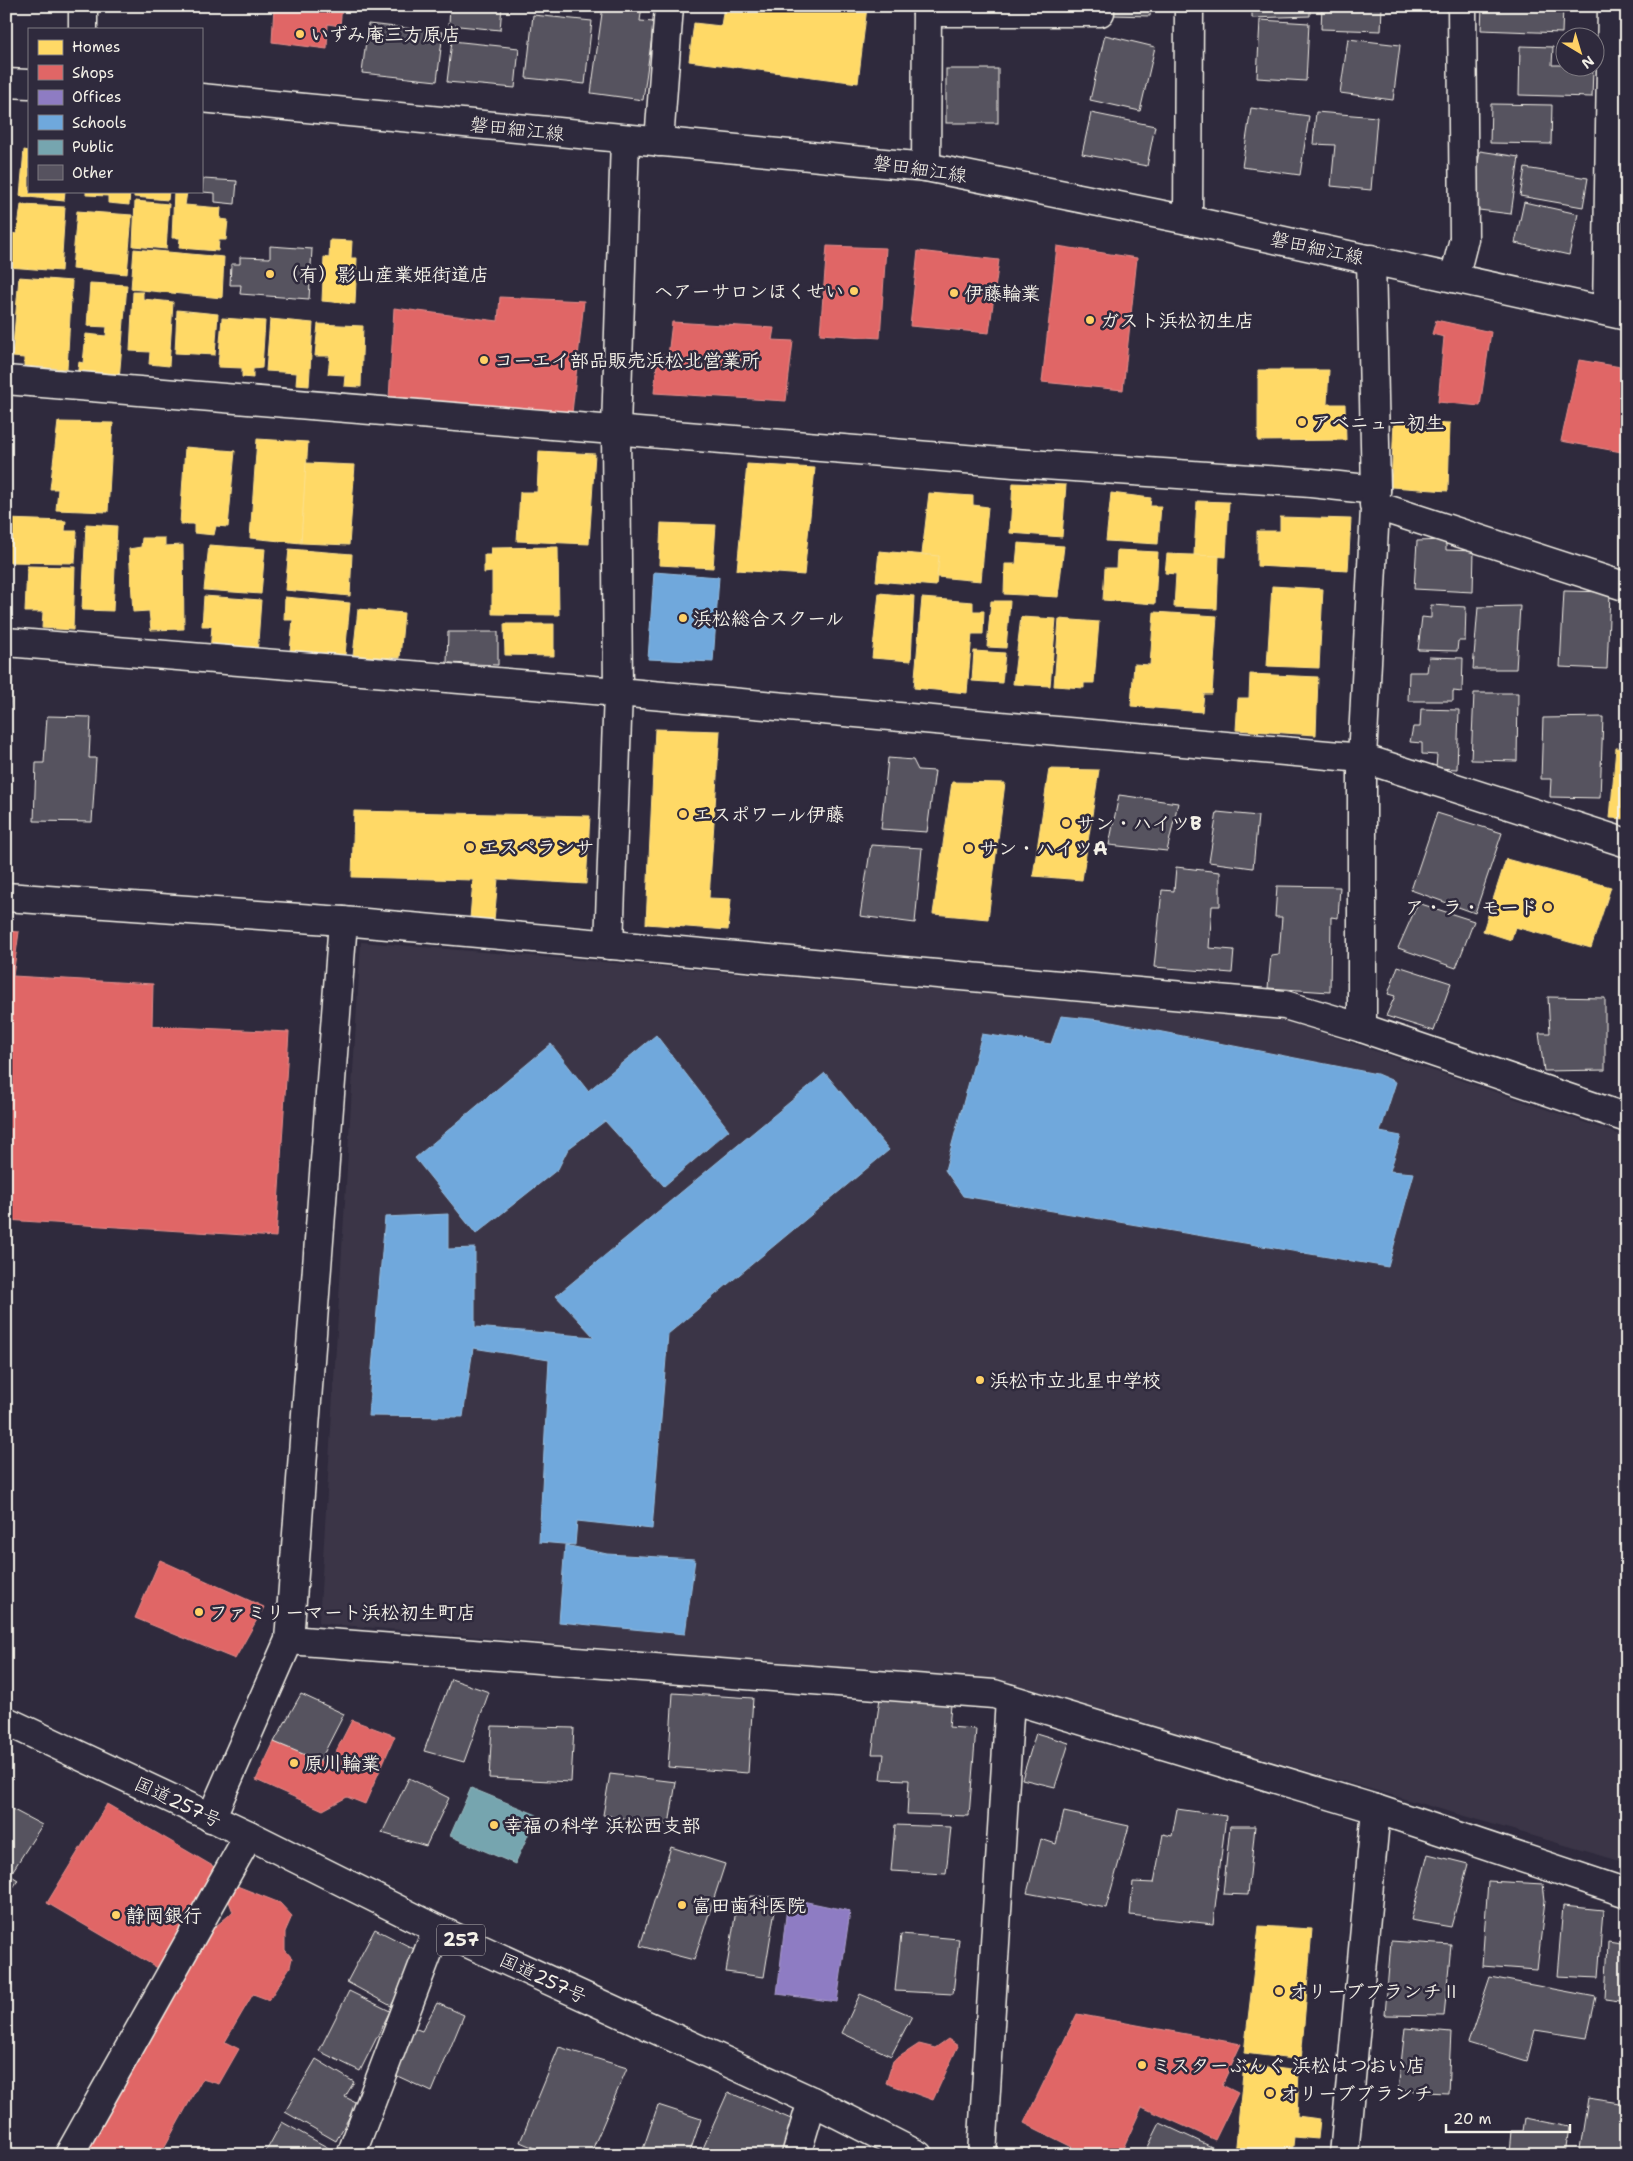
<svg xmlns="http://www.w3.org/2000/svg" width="1633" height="2161" font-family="'Shantell Sans','Klee One',sans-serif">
<rect width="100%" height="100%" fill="#2f2a3d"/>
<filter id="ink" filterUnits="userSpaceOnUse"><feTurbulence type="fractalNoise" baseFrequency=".02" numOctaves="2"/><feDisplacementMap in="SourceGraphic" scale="10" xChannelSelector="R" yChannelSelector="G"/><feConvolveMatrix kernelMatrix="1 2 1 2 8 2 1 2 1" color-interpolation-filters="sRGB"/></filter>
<g filter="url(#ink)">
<!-- built -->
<path fill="#3b3647" d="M361 942 1278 1018 1627 1137V1863L999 1682 319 1623Z"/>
<!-- homes -->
<g fill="#ffd966" stroke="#fce08d">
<path d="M724 6 867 7 858 83 689 61 694 23 721 26Z"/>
<path d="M24 150 29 151V191H65L64 201 20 196Z"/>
<path d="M86 191H130L129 205 108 203V196L86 195Z"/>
<path d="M134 191H169L168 200 134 197Z"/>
<path d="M174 191 187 192 185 205 221 208 220 219 228 220 226 240H219L218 251 179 248 180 238H172Z"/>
<path d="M135 201 169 204 166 249 133 246Z"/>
<path d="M21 205 65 207 61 271 8 267 10 233 17 234Z"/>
<path d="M77 211 132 215 127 274 72 269Z"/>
<path d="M330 240 352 241 351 258H357L355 304 322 301 324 257 329 258Z"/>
<path d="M134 249 224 257 222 298 131 289Z"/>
<path d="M19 277 72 281 67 369 24 366V358L12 357Z"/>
<path d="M90 283 127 285 119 380 77 377 79 362 83 363 86 334 106 336 107 327 87 326Z"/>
<path d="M133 292H143V299L173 302 169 366 149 364 150 352 130 351Z"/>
<path d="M177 310 218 314 215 355 175 353Z"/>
<path d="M222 318 265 321 262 368 253 369V378L242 377V368L218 367Z"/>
<path d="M270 319 313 323 309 386 296 385 297 373 266 371Z"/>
<path d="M318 324 363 326 361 387 344 386 345 375 328 374 330 356H315Z"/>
<path d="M1258 370H1329L1327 404H1345L1346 440 1258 441Z"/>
<path d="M1394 421 1450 423 1448 491 1391 487Z"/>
<path d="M58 422 113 423 108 512 56 510 58 489H50Z"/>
<path d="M257 439 308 442 301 543 250 538Z"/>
<path d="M185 447 235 451 228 527 216 526 214 535 194 533V524H180Z"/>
<path d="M539 451 595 454 589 544 517 541 520 492H537Z"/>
<path d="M306 463 355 465 349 545 301 543Z"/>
<path d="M747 464 815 468 804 575 737 570Z"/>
<path d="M1013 483 1066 485 1062 537 1010 533Z"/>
<path d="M929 493 973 496V505L988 507 981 581 937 577 939 556 922 554Z"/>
<path d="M1111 493 1151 498 1150 506H1161L1158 544 1106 541Z"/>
<path d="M1197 501 1229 502 1226 557 1194 555Z"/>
<path d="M1280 517 1351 519 1348 571 1257 566V531H1280Z"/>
<path d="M6 519 66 521 65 531H77L75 563 6 562Z"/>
<path d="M661 523 716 525 713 568 659 565Z"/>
<path d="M86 524 117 526 113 611 82 610Z"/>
<path d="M142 538H165V546L183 545 184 629 151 630 149 611 133 612 129 549 141 547Z"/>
<path d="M1018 543 1064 546 1058 597 1004 594 1005 564H1016Z"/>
<path d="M209 545 265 549 261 594 204 590Z"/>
<path d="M558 547 559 615 492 614V572L484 573V555H491V548Z"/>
<path d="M289 549 352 554 350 596 285 590Z"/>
<path d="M1117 550 1158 552 1155 604 1103 600 1105 568H1116Z"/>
<path d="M879 551 939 556 936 586 876 581Z"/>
<path d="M1167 554 1219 556 1217 609 1174 607 1176 574 1165 573Z"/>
<path d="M27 566 75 567 73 630 42 628 43 612H25Z"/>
<path d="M1272 586 1323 589 1319 668 1267 666Z"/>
<path d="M879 593 914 596 911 661 872 658Z"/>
<path d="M204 596 261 600 257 656 210 652 212 626H202Z"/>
<path d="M285 597 350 603 345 655 290 652 293 620H284Z"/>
<path d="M922 598 973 602V611H984L983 634H972L967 693 914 688Z"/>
<path d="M991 601H1010L1006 648 987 647Z"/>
<path d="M358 609 404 613 400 658 353 656Z"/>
<path d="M1154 612 1217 616 1212 694H1204L1202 712 1131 706 1134 664 1150 665Z"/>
<path d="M1021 617 1056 619 1050 686 1013 684Z"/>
<path d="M1059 619 1099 622 1094 683H1084V688L1054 686Z"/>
<path d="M504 624H554V656L505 655Z"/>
<path d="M974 651 1005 653 1002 683 972 681Z"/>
<path d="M1250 674 1318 677 1316 735 1236 730 1238 698H1249Z"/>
<path d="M655 729 720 731 709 898 731 899 728 930 646 924Z"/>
<path d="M1616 748H1627V819L1610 818Z"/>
<path d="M1049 769 1099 770 1082 880 1033 876Z"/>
<path d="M952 782 1005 783 988 919 933 914Z"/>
<path d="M354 811 590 816 586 884 498 879 494 920 470 919 473 880 352 877Z"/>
<path d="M1506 859 1611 887 1591 948 1515 927 1511 940 1483 931Z"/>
<path d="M1259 1926 1312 1929 1301 2060 1244 2053Z"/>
<path d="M1244 2064 1299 2071 1297 2116 1320 2119 1318 2139 1294 2137 1292 2155H1235Z"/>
<path d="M6 2131 13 2136 6 2148Z"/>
</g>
<!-- shops -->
<g fill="#e06666" stroke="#e6908d">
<path d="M274 6H342L340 26 328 24 327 49 272 42Z"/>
<path d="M1625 175H1627V187H1622Z"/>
<path d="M1627 214V232L1622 231Z"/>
<path d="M827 246 886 248 880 338 820 334Z"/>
<path d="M1057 246 1137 258 1123 390 1042 382Z"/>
<path d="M918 251 999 260 989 333 910 326Z"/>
<path d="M500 297 584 301 572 413 389 399 394 308 498 321Z"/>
<path d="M1436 320 1491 332 1480 406 1438 402 1444 337 1432 334Z"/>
<path d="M672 322 774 328 772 340 793 341 786 401 654 393 658 354 668 356Z"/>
<path d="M1579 360 1627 368V453L1561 441Z"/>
<path d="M6 931 19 932 13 976 153 984 152 1026 289 1032 276 1237 6 1220Z"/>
<path d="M160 1560 264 1607 235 1659 135 1618Z"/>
<path d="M352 1720 395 1736 365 1804 347 1797 323 1810 256 1780 274 1742 329 1765Z"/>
<path d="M107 1804 223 1872 163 1971 47 1903Z"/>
<path d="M237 1886 280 1903 292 1916 285 1932V1950L292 1958 290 1967 269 2000 253 1994 225 2042 239 2049 219 2084 202 2079 160 2155H136L134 2152 121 2147 116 2155H83L210 1931 233 1912 228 1899Z"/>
<path d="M1077 2014 1241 2044 1222 2085 1238 2093 1215 2140 1142 2107 1120 2155H1088L1024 2123Z"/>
<path d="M948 2039 958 2046 933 2100 886 2083 893 2061 919 2044 935 2048Z"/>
</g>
<!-- offices -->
<path fill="#8e7cc3" stroke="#ad9fce" d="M788 1898 850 1911 837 2002 777 1994Z"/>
<!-- schools -->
<g fill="#6fa8dc" stroke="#97bee0">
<path d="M654 572 719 577 713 662 648 659Z"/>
<path d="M1061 1016 1101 1020 1377 1074 1396 1082 1380 1132 1401 1136 1390 1171 1414 1173 1388 1267 963 1196 945 1170 982 1034 1051 1044Z"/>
<path d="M656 1035 729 1130 664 1186 605 1121 568 1149 558 1169 476 1234 415 1158 551 1044 588 1091Z"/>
<path d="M825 1073 889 1150 668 1334 652 1529 577 1521 575 1545 539 1542 549 1360 473 1348 463 1417 368 1416 385 1217 448 1214V1249L475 1248V1327L594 1337 556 1296Z"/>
<path d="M565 1545 607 1554 695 1559 685 1634 559 1622Z"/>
</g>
<!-- public -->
<path fill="#76a5af" stroke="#9cbcc0" d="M471 1788 537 1815 515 1864 450 1836Z"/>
<!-- building -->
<g fill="#56525f" stroke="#f4f1e8">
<path d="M450 6H502L500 30 449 25Z"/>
<path d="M603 6H642L640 21 654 22 643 100 591 93Z"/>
<path d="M1112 6H1151L1150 16 1112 15Z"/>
<path d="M1252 6H1310V16L1252 18Z"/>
<path d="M1322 6H1382L1381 31 1321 29Z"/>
<path d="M1482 6H1563L1562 33 1481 30Z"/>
<path d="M533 15 592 21 585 84 526 78Z"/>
<path d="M1260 20 1309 23 1306 81 1257 78Z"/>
<path d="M368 24 443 32 437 81 362 73Z"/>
<path d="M1105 35 1155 47 1140 111 1090 100Z"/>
<path d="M1348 39 1400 45 1393 100 1340 93Z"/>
<path d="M452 41 519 48 515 88 447 82Z"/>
<path d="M1520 46 1553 47 1552 65H1566V68H1593L1592 97 1519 95Z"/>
<rect x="946" y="69" width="52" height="54"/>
<path d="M1491 104 1552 105 1551 144 1490 143Z"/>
<path d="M1251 108 1309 116 1300 175 1242 167Z"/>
<path d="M1316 112 1377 117 1371 190 1331 186 1335 145 1313 144Z"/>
<path d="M1091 113 1155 126 1147 166 1082 154Z"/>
<path d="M1480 151 1519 157 1511 214 1471 209Z"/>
<path d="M1525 168 1588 178 1583 207 1520 196Z"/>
<path d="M203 179 237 181 235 204 215 202V193L202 192Z"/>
<path d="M1524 202 1578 214 1569 255 1515 243Z"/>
<path d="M270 246 312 249 309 299 240 294 241 285H230L231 264H240V257L270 258Z"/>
<path d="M1446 540V550L1474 551 1473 592 1414 589 1417 541Z"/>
<path d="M1564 591 1610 592 1607 669 1560 667Z"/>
<path d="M1431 605 1466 607 1465 641H1458L1457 651 1418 650 1422 617 1431 618Z"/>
<path d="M1520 606 1516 669H1473L1478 607Z"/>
<path d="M448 632H498V665L447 663Z"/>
<path d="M1429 657 1463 658 1462 692 1453 691V701H1408L1409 672H1427Z"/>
<path d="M6 669H13L10 709H6Z"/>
<path d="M1474 693H1518L1517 761 1471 760Z"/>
<path d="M1421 709 1459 710 1457 769 1436 768 1437 755 1422 754V743L1410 742 1413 727H1420Z"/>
<path d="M47 716 91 717 89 758H96L92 822 34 821 36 763H44Z"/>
<path d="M1603 717 1600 798 1550 797 1551 779H1541L1543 718Z"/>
<path d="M888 758 913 760 918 770 935 771 927 832 881 829Z"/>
<path d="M1119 795 1178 803 1167 851 1109 845Z"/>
<path d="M1217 812 1258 816 1253 868 1209 862Z"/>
<path d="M1437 813 1502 833 1475 913 1411 890Z"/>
<path d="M871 845 922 848 915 923 860 916Z"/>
<path d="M1176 867 1220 872V906H1212L1209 948 1234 950 1232 973 1154 967 1162 890 1174 891Z"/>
<path d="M1277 886 1340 887 1338 918 1331 917 1330 992 1268 988 1271 955 1279 954 1282 917H1275Z"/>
<path d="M1418 903 1474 921 1456 968 1398 948Z"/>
<path d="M1398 966 1451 983 1434 1031 1386 1016 1395 996 1388 994Z"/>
<path d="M1548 997 1605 998V1070L1544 1071 1539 1033H1550Z"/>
<path d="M451 1679 489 1692 464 1762 424 1751Z"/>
<path d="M673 1693 753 1698 748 1773 668 1767Z"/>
<path d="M301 1694 344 1714 320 1761 274 1742Z"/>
<path d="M880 1698 951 1705 949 1727 976 1729 969 1816 907 1814 909 1780 881 1779 884 1754H872Z"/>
<path d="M492 1726 574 1728 571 1782 489 1778Z"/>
<path d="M1036 1733 1069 1743 1055 1787 1022 1779Z"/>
<path d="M610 1774 676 1782 669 1825 603 1815Z"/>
<path d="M409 1778 449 1798 426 1846 382 1833Z"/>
<path d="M6 1806 42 1825 10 1875 18 1880 6 1899Z"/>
<path d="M1177 1809 1226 1816 1213 1924 1130 1915 1133 1882 1154 1883 1163 1834 1172 1836Z"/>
<path d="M1064 1812 1129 1826 1106 1908 1027 1893 1041 1839 1056 1844Z"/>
<path d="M895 1825 951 1827 946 1874 891 1871Z"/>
<path d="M1230 1826H1255L1248 1895 1223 1894Z"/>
<path d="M671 1847 725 1864 694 1960 640 1946Z"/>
<path d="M1428 1854 1468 1864 1451 1927 1411 1920Z"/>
<path d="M1488 1881 1543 1884 1545 1900 1537 1970 1482 1966Z"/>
<path d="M750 1896 777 1897 764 1977 726 1972 736 1910 750 1911Z"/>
<path d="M1563 1906 1603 1910 1598 1978 1557 1976Z"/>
<path d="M375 1929 420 1952 391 2006 347 1982Z"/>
<path d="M901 1934 959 1939 953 1994 895 1991Z"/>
<path d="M1391 1941 1451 1945 1444 2016 1385 2015Z"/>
<path d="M1608 1942 1627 1945V2002L1605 1999Z"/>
<path d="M1490 1977 1596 1997 1587 2038 1535 2030 1527 2061 1468 2043Z"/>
<path d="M349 1991 390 2011 360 2071 319 2051Z"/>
<path d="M860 1994 912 2016 891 2056 842 2033Z"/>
<path d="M437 2003 464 2015 432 2092 393 2074 414 2028 422 2031Z"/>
<path d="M1405 2028 1451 2032 1448 2093 1398 2091Z"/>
<path d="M559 2047 627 2068 590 2155H537L539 2150 520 2142Z"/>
<path d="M316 2059 354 2082 345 2097 357 2103 336 2141 285 2112Z"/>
<path d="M728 2092 798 2122 784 2155H700Z"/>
<path d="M1588 2098 1627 2104V2155H1579Z"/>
<path d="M658 2105 701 2119 689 2155H641Z"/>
<path d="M1525 2118 1569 2127 1565 2155H1499L1500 2152 1510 2153 1512 2131H1523Z"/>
<path d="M282 2122 334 2151 332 2155H264Z"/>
<path d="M1160 2123 1216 2149 1213 2155H1144Z"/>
</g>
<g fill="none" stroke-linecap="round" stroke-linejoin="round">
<!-- minor casing -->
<g stroke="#f4f1e8" stroke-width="31">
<g id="minor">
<path d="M927 12H1100"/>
<path d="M83 29V6"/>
<path d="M659 142 669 6"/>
<path d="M926 167 927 6"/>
<path d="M1188 220 1189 6"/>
<path d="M1454 278 1464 239 1462 6"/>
<path d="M1607 311 1612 6"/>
<path d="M6 380 1014 463 1311 483 1376 490"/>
<path d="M1374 505 1627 587"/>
<path d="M6 642 618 692 1362 758 1627 843"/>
<path d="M6 897 343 921 1285 1005 1362 1028 1627 1118"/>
<path d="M609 945 618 692 616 429 625 139"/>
<path d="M1362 1028V758L1376 490 1371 259"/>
<path d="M289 1640 994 1694 1376 1809 1627 1893"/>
<path d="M211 1818 289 1640 343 921"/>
<path d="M69 2155 249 1835"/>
<path d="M351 2155 437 1929"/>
<path d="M796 2155 812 2101"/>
<path d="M982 2155 1010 1699"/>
<path d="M1344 2155 1376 1809"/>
</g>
</g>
<!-- major casing -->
<g stroke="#f4f1e8" stroke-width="31">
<g id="major">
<path d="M6 83 29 84"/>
<path d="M201 98 926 167 1188 220 1627 316"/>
</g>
</g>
<!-- highway casing -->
<g stroke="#f4f1e8" stroke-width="31">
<path id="highway" d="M6 1721 249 1835 437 1929 812 2101 918 2155"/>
</g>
<!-- minor -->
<use href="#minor" stroke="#2f2a3d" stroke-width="28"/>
<!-- major -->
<use href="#major" stroke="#2f2a3d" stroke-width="28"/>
<!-- highway -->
<use href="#highway" stroke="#2f2a3d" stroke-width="28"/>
</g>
</g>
<!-- markers -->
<g fill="#ffd166" stroke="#2f2a3d" stroke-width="2">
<circle cx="300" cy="34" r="5"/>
<circle cx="270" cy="274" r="5"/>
<circle cx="854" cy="291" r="5"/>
<circle cx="954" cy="293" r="5"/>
<circle cx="1090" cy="320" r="5"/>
<circle cx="484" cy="360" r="5"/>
<circle cx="1302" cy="422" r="5"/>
<circle cx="683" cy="618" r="5"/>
<circle cx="683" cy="814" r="5"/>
<circle cx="1066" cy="823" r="5"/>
<circle cx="470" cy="847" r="5"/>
<circle cx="969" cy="848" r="5"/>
<circle cx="1548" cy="907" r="5"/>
<circle cx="980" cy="1380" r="5"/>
<circle cx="199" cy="1612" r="5"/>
<circle cx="294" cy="1763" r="5"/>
<circle cx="494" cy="1825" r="5"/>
<circle cx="682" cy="1905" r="5"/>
<circle cx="116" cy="1915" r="5"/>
<circle cx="1279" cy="1991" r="5"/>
<circle cx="1142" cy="2065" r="5"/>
<circle cx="1270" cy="2093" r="5"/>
</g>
<g text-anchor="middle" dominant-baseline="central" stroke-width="5" stroke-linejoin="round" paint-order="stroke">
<!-- shield labels -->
<rect fill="#2f2a3d" stroke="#b9b5b5" stroke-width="1" x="437" y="1924.5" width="48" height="31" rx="4"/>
<g font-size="18" font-weight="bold" fill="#f4f1e8">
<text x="461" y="1940">257</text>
</g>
<!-- poi labels -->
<g font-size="19" font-weight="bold" fill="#f4f1e8" stroke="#2f2a3d" text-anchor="start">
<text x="310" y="34">いずみ庵三方原店</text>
<text x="280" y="274">（有）影山産業姫街道店</text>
<text x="844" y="291" text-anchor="end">ヘアーサロンほくせい</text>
<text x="964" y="293">伊藤輪業</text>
<text x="1100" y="320">ガスト浜松初生店</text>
<text x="494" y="360">コーエイ部品販売浜松北営業所</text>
<text x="1312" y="422">アベニュー初生</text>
<text x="693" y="618">浜松総合スクール</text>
<text x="693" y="814">エスポワール伊藤</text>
<text x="1076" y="823">サン・ハイツB</text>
<text x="480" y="847">エスペランサ</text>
<text x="979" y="848">サン・ハイツA</text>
<text x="1538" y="907" text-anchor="end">ア・ラ・モード</text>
<text x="990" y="1380">浜松市立北星中学校</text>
<text x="209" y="1612">ファミリーマート浜松初生町店</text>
<text x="304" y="1763">原川輪業</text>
<text x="504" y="1825">幸福の科学 浜松西支部</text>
<text x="692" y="1905">富田歯科医院</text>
<text x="126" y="1915">静岡銀行</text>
<text x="1289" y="1991">オリーブブランチⅡ</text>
<text x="1152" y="2065">ミスターぶんぐ 浜松はつおい店</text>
<text x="1280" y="2093">オリーブブランチ</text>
</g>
<!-- street labels -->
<g font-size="19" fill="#f4f1e8" stroke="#2f2a3d">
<text transform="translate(517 129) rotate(6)">磐田細江線</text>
<text transform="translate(920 169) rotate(8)">磐田細江線</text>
<text transform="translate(1317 248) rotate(12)">磐田細江線</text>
<text transform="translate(178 1802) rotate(25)">国道257号</text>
<text transform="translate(543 1978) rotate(25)">国道257号</text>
</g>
</g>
<!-- margin -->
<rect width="1633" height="2161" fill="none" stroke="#2f2a3d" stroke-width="25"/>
<rect x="12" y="12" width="1608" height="2136" fill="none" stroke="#f4f1e8" stroke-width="2" filter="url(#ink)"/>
<!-- legend -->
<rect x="28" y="28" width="175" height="165" fill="#2f2a3d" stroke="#7e7a81"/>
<rect x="38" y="40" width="25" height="15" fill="#ffd966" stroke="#7e7a81"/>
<text x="72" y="52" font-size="15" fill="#f4f1e8">Homes</text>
<rect x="38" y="65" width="25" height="15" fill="#e06666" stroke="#7e7a81"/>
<text x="72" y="78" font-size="15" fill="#f4f1e8">Shops</text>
<rect x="38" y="90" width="25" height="15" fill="#8e7cc3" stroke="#7e7a81"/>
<text x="72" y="102" font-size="15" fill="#f4f1e8">Offices</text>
<rect x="38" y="115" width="25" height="15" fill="#6fa8dc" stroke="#7e7a81"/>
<text x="72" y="128" font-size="15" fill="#f4f1e8">Schools</text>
<rect x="38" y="140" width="25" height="15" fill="#76a5af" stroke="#7e7a81"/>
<text x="72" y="152" font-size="15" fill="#f4f1e8">Public</text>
<rect x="38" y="165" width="25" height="15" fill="#56525f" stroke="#7e7a81"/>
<text x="72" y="178" font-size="15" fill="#f4f1e8">Other</text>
<!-- north arrow -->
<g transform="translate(1580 52) rotate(142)"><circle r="24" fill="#2f2a3d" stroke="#7e7a81"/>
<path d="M0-4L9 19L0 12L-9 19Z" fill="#ffd166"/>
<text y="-8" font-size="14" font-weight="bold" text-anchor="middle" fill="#f4f1e8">N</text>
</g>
<!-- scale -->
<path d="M1446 2124v8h124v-8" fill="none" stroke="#f4f1e8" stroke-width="2.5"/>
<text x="1453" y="2124" font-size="15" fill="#f4f1e8" stroke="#2f2a3d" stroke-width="4" paint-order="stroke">20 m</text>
</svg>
